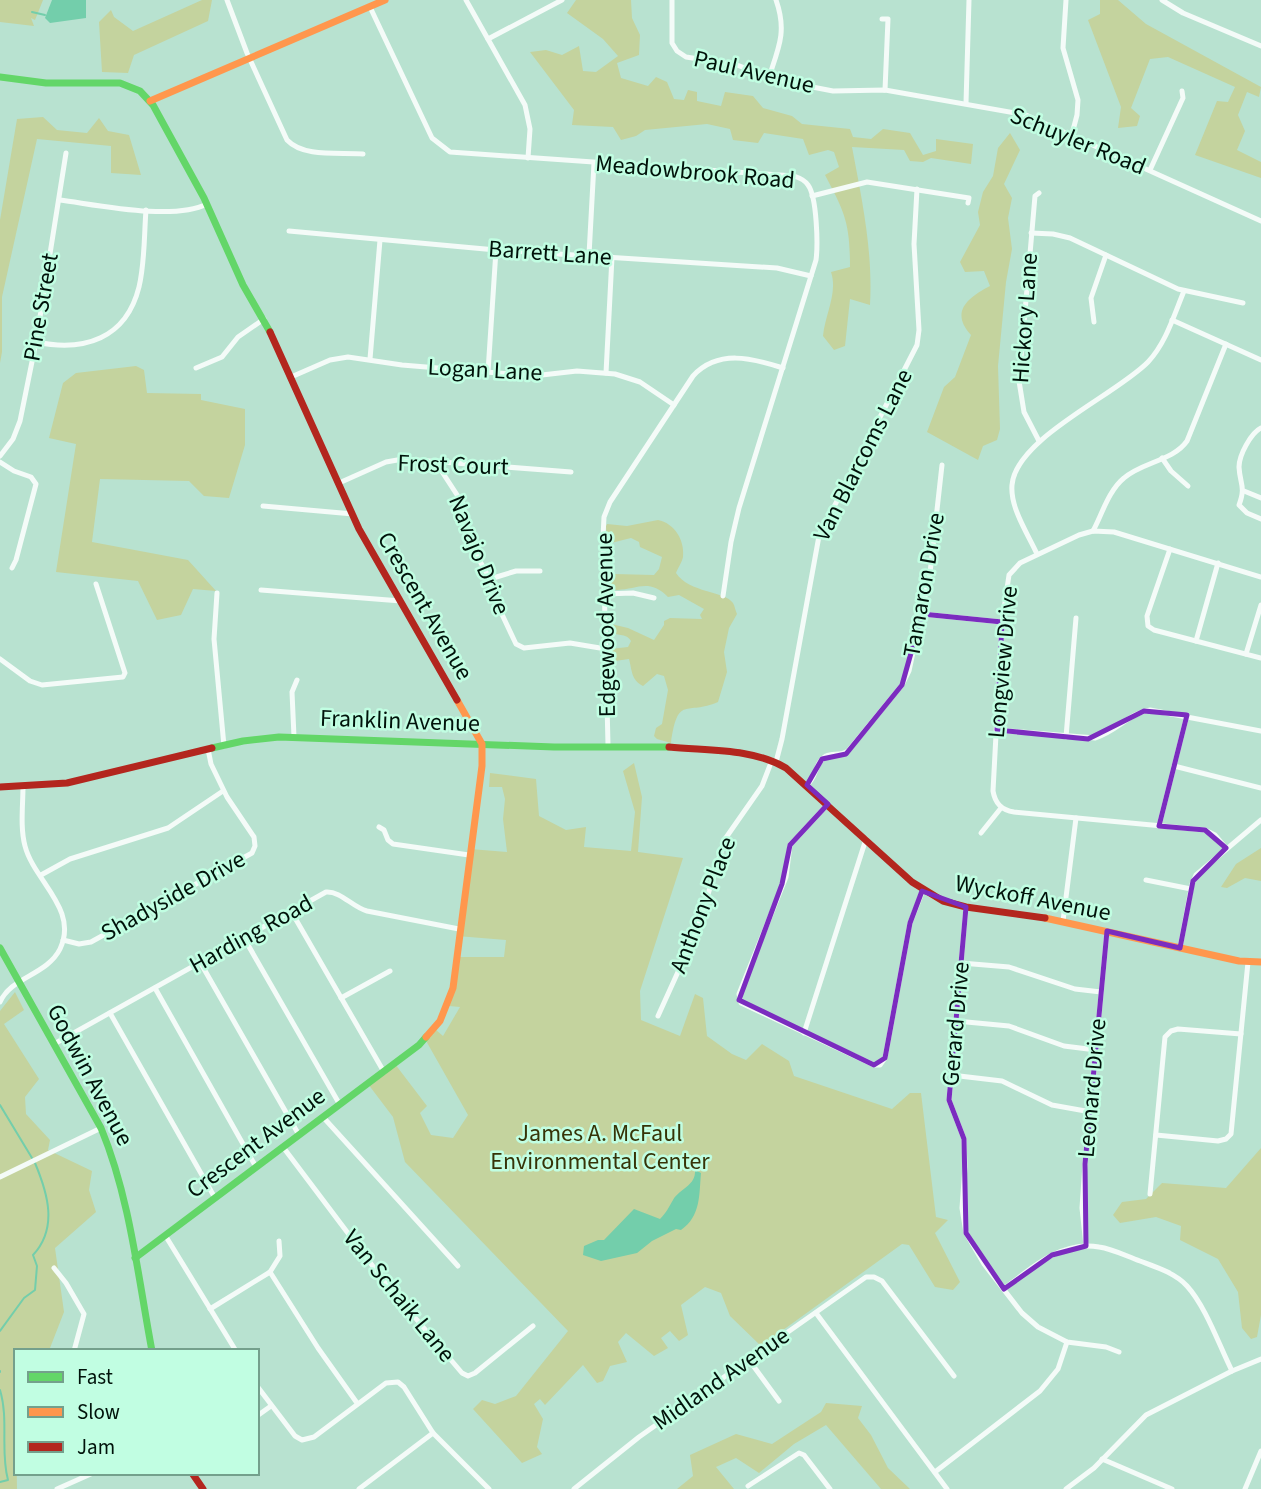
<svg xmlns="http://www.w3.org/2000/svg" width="1261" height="1489" font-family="'Source Sans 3',sans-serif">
<rect width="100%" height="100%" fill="#b8e2d0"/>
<!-- green -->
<g fill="#c4d39e">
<path d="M0 0H43L35 20 31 18 34 26 0 22Z"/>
<path d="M202 0H212L208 21 134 55 128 73 102 72 99 22 111 10 114 17 133 31Z"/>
<path d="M576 0H631L632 18 640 35 639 55 617 63 621 78 648 86 656 77 667 82 674 99 684 100 688 90 697 92V101L721 106 725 92 753 96 763 108 792 116 802 124 850 129 853 137 871 139 883 129 910 133 923 155 936 151V139L973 144 971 164 931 158 923 162 910 161 904 150 852 147C862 200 873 251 870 305L850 299 845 346 834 350 823 336C825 314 838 293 831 272L850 267C850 223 845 213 825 175L839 167 834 152 828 150 809 155 803 139 764 133 758 143 733 140 730 129 707 124 645 130 636 136 621 140 613 127 572 125 574 110 530 52 546 50 562 55 579 46 583 71 596 72 618 56 603 39 567 13Z"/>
<path d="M1100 0H1118L1146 24 1261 87 1259 97 1247 92 1238 115 1245 131 1237 150 1261 162V178L1195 155 1217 101 1228 102 1235 87 1168 57 1150 59 1131 108 1140 116 1137 126 1118 128 1121 107 1088 20 1100 14Z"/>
<path d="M43 117 57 130 87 133 99 118 108 131 129 135 141 175 111 173V146L37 139 2 297V352L0 363V220L17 119Z"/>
<path d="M1010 133 1020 150 1004 184 1012 198 1008 218 1012 249 1006 282 998 366 1000 429 997 440 983 446 978 460 927 432 944 387 955 377 971 335C950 312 967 298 990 286L984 271 965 272 960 262 980 225 978 212 983 192 993 176 998 148Z"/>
<path d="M136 366 144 370 147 393 201 394V400L245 409V445L229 498 204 496 189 481 100 479 92 542 188 560 216 591 193 589 181 615 157 620 138 581 56 572 76 444 49 438 63 383 76 373Z"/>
<path d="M658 520C674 523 685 540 683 557 682 562 678 568 676 573 689 593 725 591 733 603 735 606 735 610 737 614L729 628 724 652 727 672 718 702C686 716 678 694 671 743L657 739 654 736 656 728 662 724 668 690 664 676 657 674 643 686C631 680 632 670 629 659L615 661 610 649 628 647 631 641C626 632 616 637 610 631L611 624 628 628 654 640 664 625V621L670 618 702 619 700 615 704 609 679 595 668 597C646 575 633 594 609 589L607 578 614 574 654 575 659 569 662 557 640 547 639 542 631 538 607 544 606 526 607 524 627 526Z"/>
<path d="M634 763 642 797 638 852 683 858 640 991 641 1020 680 1036 695 994 703 998 707 1036 732 1054 746 1060 762 1044 789 1061 794 1076 892 1109 910 1093H921L936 1217 948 1220 935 1233 960 1282 953 1290 935 1287 909 1245 902 1244 761 1346 730 1316 721 1293 705 1287 681 1305 688 1335 679 1341 670 1331 661 1338 668 1348 654 1356 626 1333 618 1342 627 1362 610 1366 603 1381 597 1383 583 1365 545 1405 540 1399 534 1404 543 1419 537 1447 542 1454 522 1463 473 1409 482 1400 495 1404 516 1396 568 1331 405 1162 393 1117 368 1084 395 1064 427 1106 420 1113 431 1135 453 1138 468 1115 425 1039 435 1029 443 1036 460 1007 449 1006 456 957H504L506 940 457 936 470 849 507 852 503 819 505 799 502 787H489L490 773 536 779 539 816 566 830 586 827 584 847 631 851 635 812 623 771Z"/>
<path d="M1261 848V881L1245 878 1227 888 1221 887 1236 864Z"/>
<path d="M15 992 24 1010 4 1024 39 1079 25 1097 26 1114 50 1140 48 1150 92 1171 89 1190 96 1212 55 1248 64 1312 50 1348 16 1351V1419L13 1422 16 1433 17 1489H0V1011Z"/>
<path d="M1261 1148V1315L1257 1337 1251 1339 1242 1328 1238 1292 1218 1259 1180 1240 1181 1226 1156 1217 1120 1223 1113 1215 1122 1202 1146 1199 1162 1183 1226 1188Z"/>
<path d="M826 1403 862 1406 858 1418 871 1435 888 1468 910 1489H881L826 1425 794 1444 759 1473 736 1458 716 1467 734 1489H677L693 1476 690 1455 736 1434 772 1444 821 1412Z"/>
</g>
<!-- water -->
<g fill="#73ceab">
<path d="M52 0H86V18L50 23 45 18Z"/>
<path d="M695 1170 701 1173C699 1195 701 1216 681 1230L676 1229 652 1241 637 1253 601 1261 583 1255 584 1246 598 1240H604L634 1209 660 1219C666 1213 669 1207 673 1200 680 1188 696 1186 695 1170Z"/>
</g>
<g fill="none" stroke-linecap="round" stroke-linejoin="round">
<!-- stream -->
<g stroke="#73ceab" stroke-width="2">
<path d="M32 12 45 15"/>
<path d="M0 1105 32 1158"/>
<path d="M0 1331 24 1298 35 1290 37 1266 33 1255C58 1228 48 1194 35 1163"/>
<path d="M0 1371V1372"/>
<path d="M0 1390C9 1420 0 1451 8 1480L0 1482"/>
</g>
<!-- street -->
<g stroke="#f4fbf8" stroke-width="5">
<path d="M227 0 247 53 287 140C304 158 340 152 363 154"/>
<path d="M466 0 525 105 530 129 528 158"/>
<path d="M672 0V43L677 51 686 57 737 65 776 80 833 91 885 90 1026 115 1261 221"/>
<path d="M1066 0 1063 48 1078 100 1077 115 1072 134"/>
<path d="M1162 0 1183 13 1261 46"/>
<path d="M370 7 432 138 450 152 794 176C800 178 805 180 808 185 817 197 818 245 816 260L739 508 731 542 723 596"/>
<path d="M882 19H888L885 90"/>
<path d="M488 39 562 0"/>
<path d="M769 77C779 47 787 31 776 0"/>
<path d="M966 103 969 0"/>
<path d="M1150 170 1183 98 1182 91"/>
<path d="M812 196 867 182 969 198 968 203"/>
<path d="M60 200C98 205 173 221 207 204"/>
<path d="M289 231 496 250 777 268 811 276"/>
<path d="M1031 233 1053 234 1070 238 1178 289 1243 303"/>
<path d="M589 255 594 163"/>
<path d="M1172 320 1261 360"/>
<path d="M1094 322 1091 298 1106 255"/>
<path d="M36 342C84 352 126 339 139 287 145 262 144 235 146 210"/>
<path d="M370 359 380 240"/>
<path d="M196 368 222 357 238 337 264 319"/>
<path d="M488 372 496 250"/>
<path d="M606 373 612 257"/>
<path d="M291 377 330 360 348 357 402 365 533 376 577 371 615 374 640 382 674 405"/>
<path d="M1261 428C1251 433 1239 455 1239 467 1240 485 1246 486 1239 505L1247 513 1261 519"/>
<path d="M1039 441 1024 412 1019 381 1035 196 1039 193"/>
<path d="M0 456 13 439 20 421 36 342 66 153"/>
<path d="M1162 458 1171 471 1188 486"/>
<path d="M435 461 463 504 469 542 490 579 499 608 516 644 524 648 570 643 606 649"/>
<path d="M0 462 14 471 31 477 36 484 16 560 12 568"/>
<path d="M339 483 386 462 403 459 571 472"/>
<path d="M1244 491 1261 498"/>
<path d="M263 506 353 514"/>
<path d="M1093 531C1102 514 1109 490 1124 478 1142 462 1173 461 1187 441L1226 344"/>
<path d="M1170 549 1147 616 1148 626 1154 630 1261 658"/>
<path d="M1037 554C1028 534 1010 508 1012 485 1016 438 1116 395 1148 362 1166 343 1174 315 1184 291"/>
<path d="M490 579 516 571H540"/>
<path d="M261 590 401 601"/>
<path d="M217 593 214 639 224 746"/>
<path d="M604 594 633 593 654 598"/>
<path d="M922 614 1002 622"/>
<path d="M1196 641 1218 563"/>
<path d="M1246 654 1261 605"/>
<path d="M0 659 30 681 42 685 123 677 125 673 96 584"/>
<path d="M997 730 1095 738C1116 732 1129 713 1150 710L1261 731"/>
<path d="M294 737 292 692 297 680"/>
<path d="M1066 737 1076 618"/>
<path d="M608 745 603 537 604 517 610 502 693 376C718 349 752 358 783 368"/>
<path d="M776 762 782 739 819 536 917 345 919 330 914 244 917 189"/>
<path d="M1174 766 1261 788"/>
<path d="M807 785C817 777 815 762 826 756 833 753 841 756 848 751L902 685 909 671 930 573 942 465"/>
<path d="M828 804 790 845 786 877 739 994 741 1003 874 1065H880L885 1058 910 923 923 890"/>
<path d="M1159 826 1187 715"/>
<path d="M379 827 384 830 388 840 393 844 469 855"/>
<path d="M981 833 1001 808"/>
<path d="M1226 848 1215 835 1205 830 1014 812C1001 810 995 803 993 791L1002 622 1009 575 1020 563 1079 535 1093 531 1114 532 1261 577"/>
<path d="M41 875 70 859 168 828 223 791"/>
<path d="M1146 880 1191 889"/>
<path d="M966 907 949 1100 964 1139 965 1167 962 1208 966 1233 984 1264 1022 1313 1038 1327 1067 1342 1106 1347 1119 1352"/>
<path d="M291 911 384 1072"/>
<path d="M1063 921 1076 818"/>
<path d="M244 938 340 1105"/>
<path d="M63 940 79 944 91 942 252 853 255 846 254 837 227 797 211 764 208 749"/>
<path d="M1180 948 1192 884 1196 875 1261 820"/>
<path d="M200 962 299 1135"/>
<path d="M961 963 1009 967 1075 989 1101 992"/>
<path d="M155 988 256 1167"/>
<path d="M341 998 390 971"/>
<path d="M0 1002C11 977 47 975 60 949 79 909 34 881 25 846 20 827 23 806 23 786"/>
<path d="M110 1013 215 1198"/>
<path d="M658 1016 697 930 725 839 762 786 772 760"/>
<path d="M956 1021 1009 1026 1064 1046 1096 1050"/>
<path d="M804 1033 866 839"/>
<path d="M54 1044 326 892C341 891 352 907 367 911L459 929"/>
<path d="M951 1075 1002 1081 1052 1105 1091 1112"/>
<path d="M323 1117 458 1266"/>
<path d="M1156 1135 1218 1141 1226 1139 1231 1134 1248 962"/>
<path d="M283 1147 384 1281 462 1373 468 1376 475 1373 533 1326"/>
<path d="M0 1177 101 1128"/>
<path d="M1150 1194 1165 1037 1171 1031 1178 1029 1241 1034"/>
<path d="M165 1235 236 1351"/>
<path d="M1086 1246 1082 1208 1085 1164 1107 931"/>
<path d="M54 1268 66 1283 84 1314 74 1351"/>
<path d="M270 1272 318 1348 357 1403"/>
<path d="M1004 1289C1031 1268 1062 1240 1099 1247 1113 1249 1126 1256 1140 1261 1156 1267 1175 1273 1187 1286 1206 1307 1219 1345 1232 1371"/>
<path d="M210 1309 270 1272 280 1256 279 1241"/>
<path d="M816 1313 947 1489"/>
<path d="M749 1360 779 1401"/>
<path d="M257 1386 295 1436 302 1440 314 1437 386 1383 398 1382 404 1387 433 1433 489 1489"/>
<path d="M257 1416 271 1406"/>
<path d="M1102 1459 1172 1489"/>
<path d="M935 1472 1040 1391 1058 1369 1067 1342"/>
<path d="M748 1486 799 1453 804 1455 830 1489"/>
<path d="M57 1489 93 1473"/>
<path d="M359 1489 433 1433"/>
<path d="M574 1489 639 1437 866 1277H874L882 1281 954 1376"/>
<path d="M1066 1489 1094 1468 1146 1415 1232 1371 1261 1359"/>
<path d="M1245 1489 1261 1451"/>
</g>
<!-- fast -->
<g stroke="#63d668" stroke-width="7">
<path d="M0 77 46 83H120L140 91 153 105 204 198 243 285 270 332"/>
<path d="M212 748 243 741 279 737 554 747H669"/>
<path d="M0 948 101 1128C130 1198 138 1277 152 1351"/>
<path d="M135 1258 419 1045 426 1037"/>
</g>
<!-- slow -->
<g stroke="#ff974d" stroke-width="7">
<path d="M150 101 385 0"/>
<path d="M1045 918 1239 961 1261 962"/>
<path d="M426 1037 440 1021 453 988 482 766V744L457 700"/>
</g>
<!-- jam -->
<g stroke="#b3261e" stroke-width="7">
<path d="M270 332 359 529 457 700"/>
<path d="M669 747C708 751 752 748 786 768L912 882 943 901 966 907 1045 918"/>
<path d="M0 787 67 783 212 748"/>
<path d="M192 1473 203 1489"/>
</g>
</g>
<!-- marked area -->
<path fill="none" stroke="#7b2cbf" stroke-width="5" stroke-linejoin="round" d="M922 614 1002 622 997 730 1088 739 1144 711 1187 715 1159 826 1205 830 1226 848 1193 881 1180 948 1107 931 1085 1164 1086 1246 1052 1255 1004 1289 966 1233 964 1139 949 1100 966 907 922 891 910 923 885 1058 874 1065 739 1000 782 884 790 845 828 804 807 785 822 759 846 754 902 685Z"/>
<g text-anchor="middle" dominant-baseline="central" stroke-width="5" stroke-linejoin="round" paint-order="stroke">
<!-- street labels -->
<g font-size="24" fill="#00120a" stroke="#c1fee2">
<text transform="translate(754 72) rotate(13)">Paul Avenue</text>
<text transform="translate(1078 141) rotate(22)">Schuyler Road</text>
<text transform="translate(695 172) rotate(5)">Meadowbrook Road</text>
<text transform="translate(550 253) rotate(4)">Barrett Lane</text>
<text transform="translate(41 307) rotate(-80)">Pine Street</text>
<text transform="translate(1025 318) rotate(-86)">Hickory Lane</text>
<text transform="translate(485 370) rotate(3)">Logan Lane</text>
<text transform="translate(863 455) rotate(-63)">Van Blarcoms Lane</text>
<text transform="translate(453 465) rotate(2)">Frost Court</text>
<text transform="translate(479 555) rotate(68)">Navajo Drive</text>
<text transform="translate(924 585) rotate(-80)">Tamaron Drive</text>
<text transform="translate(425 606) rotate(60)">Crescent Avenue</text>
<text transform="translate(606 625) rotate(-91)">Edgewood Avenue</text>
<text transform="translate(1003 662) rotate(-85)">Longview Drive</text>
<text transform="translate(400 721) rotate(2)">Franklin Avenue</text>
<text transform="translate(173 896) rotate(-29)">Shadyside Drive</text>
<text transform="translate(1033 898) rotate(11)">Wyckoff Avenue</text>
<text transform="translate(703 905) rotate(-69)">Anthony Place</text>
<text transform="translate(251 934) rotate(-29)">Harding Road</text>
<text transform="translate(956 1024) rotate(-85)">Gerard Drive</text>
<text transform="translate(90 1075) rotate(62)">Godwin Avenue</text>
<text transform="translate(1092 1088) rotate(-85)">Leonard Drive</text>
<text transform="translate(256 1143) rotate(-37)">Crescent Avenue</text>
<text transform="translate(399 1296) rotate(51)">Van Schaik Lane</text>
<text transform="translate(721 1379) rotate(-35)">Midland Avenue</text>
</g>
<!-- park labels -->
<g font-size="24" fill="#363307" stroke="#c1fee2">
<text x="600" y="1133">James A. McFaul<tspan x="600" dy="28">Environmental Center</tspan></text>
</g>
</g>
<!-- legend -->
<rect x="14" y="1349" width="245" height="126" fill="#c1fee2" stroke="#74a08c" stroke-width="2"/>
<rect x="28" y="1372" width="35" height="10" fill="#63d668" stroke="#74a08c" stroke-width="2"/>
<text x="77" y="1384" font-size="21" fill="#00120a">Fast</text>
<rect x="28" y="1407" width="35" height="10" fill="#ff974d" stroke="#74a08c" stroke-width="2"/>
<text x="77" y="1419" font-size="21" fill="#00120a">Slow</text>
<rect x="28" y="1442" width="35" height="10" fill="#b3261e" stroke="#74a08c" stroke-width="2"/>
<text x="77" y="1454" font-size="21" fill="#00120a">Jam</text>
</svg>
